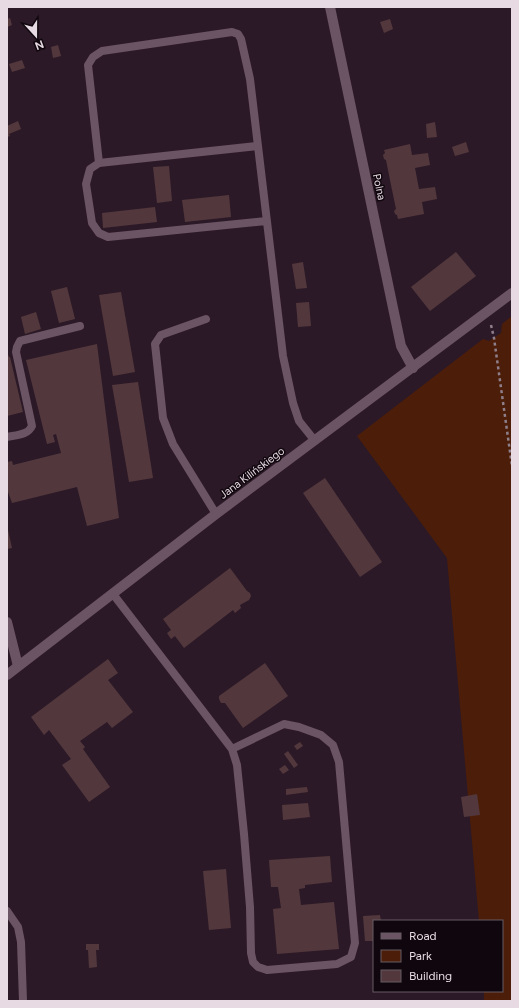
<svg xmlns="http://www.w3.org/2000/svg" width="519" height="1008" font-family="Figtree,sans-serif">
<rect width="100%" height="100%" fill="#2c1927"/>
<!-- green -->
<path fill="#4c1e09" d="M512 316V1001H484V991H502V921H479L447 558 357 436 483 339 489 341 501 333 502 324Z"/>
<!-- building -->
<g fill="#52383c">
<path d="M10 18 12 25 7 27V19Z"/>
<path d="M390 19 393 29 384 33 380 22Z"/>
<path d="M58 45 61 56 53 58 51 47Z"/>
<path d="M22 60 25 68 12 72 9 64Z"/>
<path d="M18 121 21 129 9 134 10 136 7 137V126Z"/>
<path d="M435 122 437 137 427 138 426 124Z"/>
<path d="M466 142 469 152 455 156 452 147Z"/>
<path d="M410 144 412 155 428 153 430 165 415 168 419 189 435 187 437 199 422 202 424 214 398 219 397 215 395 214 394 211 396 209 391 185 386 160 384 159 383 155 385 153 384 150Z"/>
<path d="M169 166 172 201 157 203 153 167Z"/>
<path d="M229 195 231 217 185 222 182 200Z"/>
<path d="M155 207 157 222 103 228 102 213Z"/>
<path d="M456 252 476 276 430 311 411 287Z"/>
<path d="M303 262 307 288 296 289 292 264Z"/>
<path d="M67 287 75 319 59 323 51 291Z"/>
<path d="M121 292 135 372 113 376 99 295Z"/>
<path d="M309 302 311 326 298 327 296 303Z"/>
<path d="M36 312 41 329 25 334 21 317Z"/>
<path d="M97 344 119 518 87 526 77 487 12 503 7 489V462L12 461 13 465 61 453 56 434 53 435 55 442 47 444 26 360Z"/>
<path d="M7 352 9 357H10L23 412 7 416Z"/>
<path d="M138 382 153 478 129 482 112 385Z"/>
<path d="M325 478 382 562 360 577 303 493Z"/>
<path d="M7 530H8L12 548 7 549Z"/>
<path d="M230 568 247 591 250 593 251 596 249 600 240 605 241 608 235 613 233 610 184 648 175 636 171 639 167 633 171 630 163 619Z"/>
<path d="M108 659 118 673 108 680 133 712 112 728 107 722 80 741 85 747 83 749 110 787 89 802 62 765 71 759 49 730 44 735 31 717Z"/>
<path d="M265 663 288 696 243 728 225 703H221L219 699V696Z"/>
<path d="M300 742 303 746 297 750 294 746Z"/>
<path d="M288 751 298 765 294 768 284 754Z"/>
<path d="M285 765 289 770 283 774 279 769Z"/>
<path d="M307 787 308 792 286 795V789Z"/>
<path d="M477 794 480 815 464 817 461 797Z"/>
<path d="M308 803 310 817 283 820 282 805Z"/>
<path d="M330 856 332 882 305 885V888L299 889 301 905 334 902 339 949 277 954 273 909 281 908 278 887H271L269 860Z"/>
<path d="M226 869 231 928 209 930 203 871Z"/>
<path d="M380 915 381 921H374V941H365L363 916Z"/>
<path d="M86 944H99V950H96L97 967 89 968 88 950H86Z"/>
</g>
<g fill="none" stroke-linecap="round" stroke-linejoin="round">
<!-- path -->
<path stroke="#8f7f8a" stroke-width="2.5" stroke-dasharray="3 3" stroke-linecap="butt" d="M491 325 494 338 512 466"/>
<!-- lane -->
<g stroke="#6b5464" stroke-width="8">
<path d="M99 163 257 146"/>
<path d="M266 221 108 237 99 233 92 223 86 184 90 169 99 163 88 65 93 57 102 51 232 32 238 34 241 39 250 79 283 356 293 403 299 421 315 441"/>
<path d="M206 319 161 335 155 344 163 418 173 444 216 514"/>
<path d="M7 437C17 435 28 435 32 426L16 352 17 347 20 341 80 326"/>
<path d="M113 594 232 749 237 765 244 834 250 907 251 953 253 962 258 967 267 970 337 964 351 957 355 943 339 762 333 745 321 735 299 727 284 724 232 749"/>
<path d="M7 911 18 927 21 942 23 1001"/>
</g>
<!-- street -->
<g stroke="#6b5464" stroke-width="10">
<path d="M330 7 401 346 413 368"/>
<path d="M7 622 18 666"/>
</g>
<!-- secondary -->
<path stroke="#6b5464" stroke-width="10" d="M7 675 216 514 512 293"/>
</g>
<g text-anchor="middle" dominant-baseline="central" stroke-width="3" stroke-linejoin="round" paint-order="stroke">
<!-- street labels -->
<g font-size="11" fill="#e8dae3" stroke="#0f070d">
<text transform="translate(379 187) rotate(78)">Polna</text>
<text transform="translate(252 473) rotate(-37)">Jana Kilińskiego</text>
</g>
</g>
<!-- border -->
<rect width="519" height="1008" fill="none" stroke="#e8dae3" stroke-width="16"/>
<!-- legend -->
<rect x="373" y="920" width="130" height="72" fill="#0f070d" stroke="#665b63"/>
<rect x="381" y="933" width="20" height="6" fill="#6b5464" stroke="#665b63"/>
<text x="409" y="940" font-size="12" fill="#e8dae3">Road</text>
<rect x="381" y="950" width="20" height="12" fill="#4c1e09" stroke="#665b63"/>
<text x="409" y="960" font-size="12" fill="#e8dae3">Park</text>
<rect x="381" y="970" width="20" height="12" fill="#52383c" stroke="#665b63"/>
<text x="409" y="980" font-size="12" fill="#e8dae3">Building</text>
<!-- north arrow -->
<g transform="translate(36 36) rotate(159)" stroke="#0f070d" stroke-width="3" paint-order="stroke">
<path d="M0-3L7 15L0 10L-7 15Z" fill="#e8dae3"/>
<text y="-6" font-size="11" font-weight="bold" text-anchor="middle" fill="#e8dae3">N</text>
</g>
</svg>
